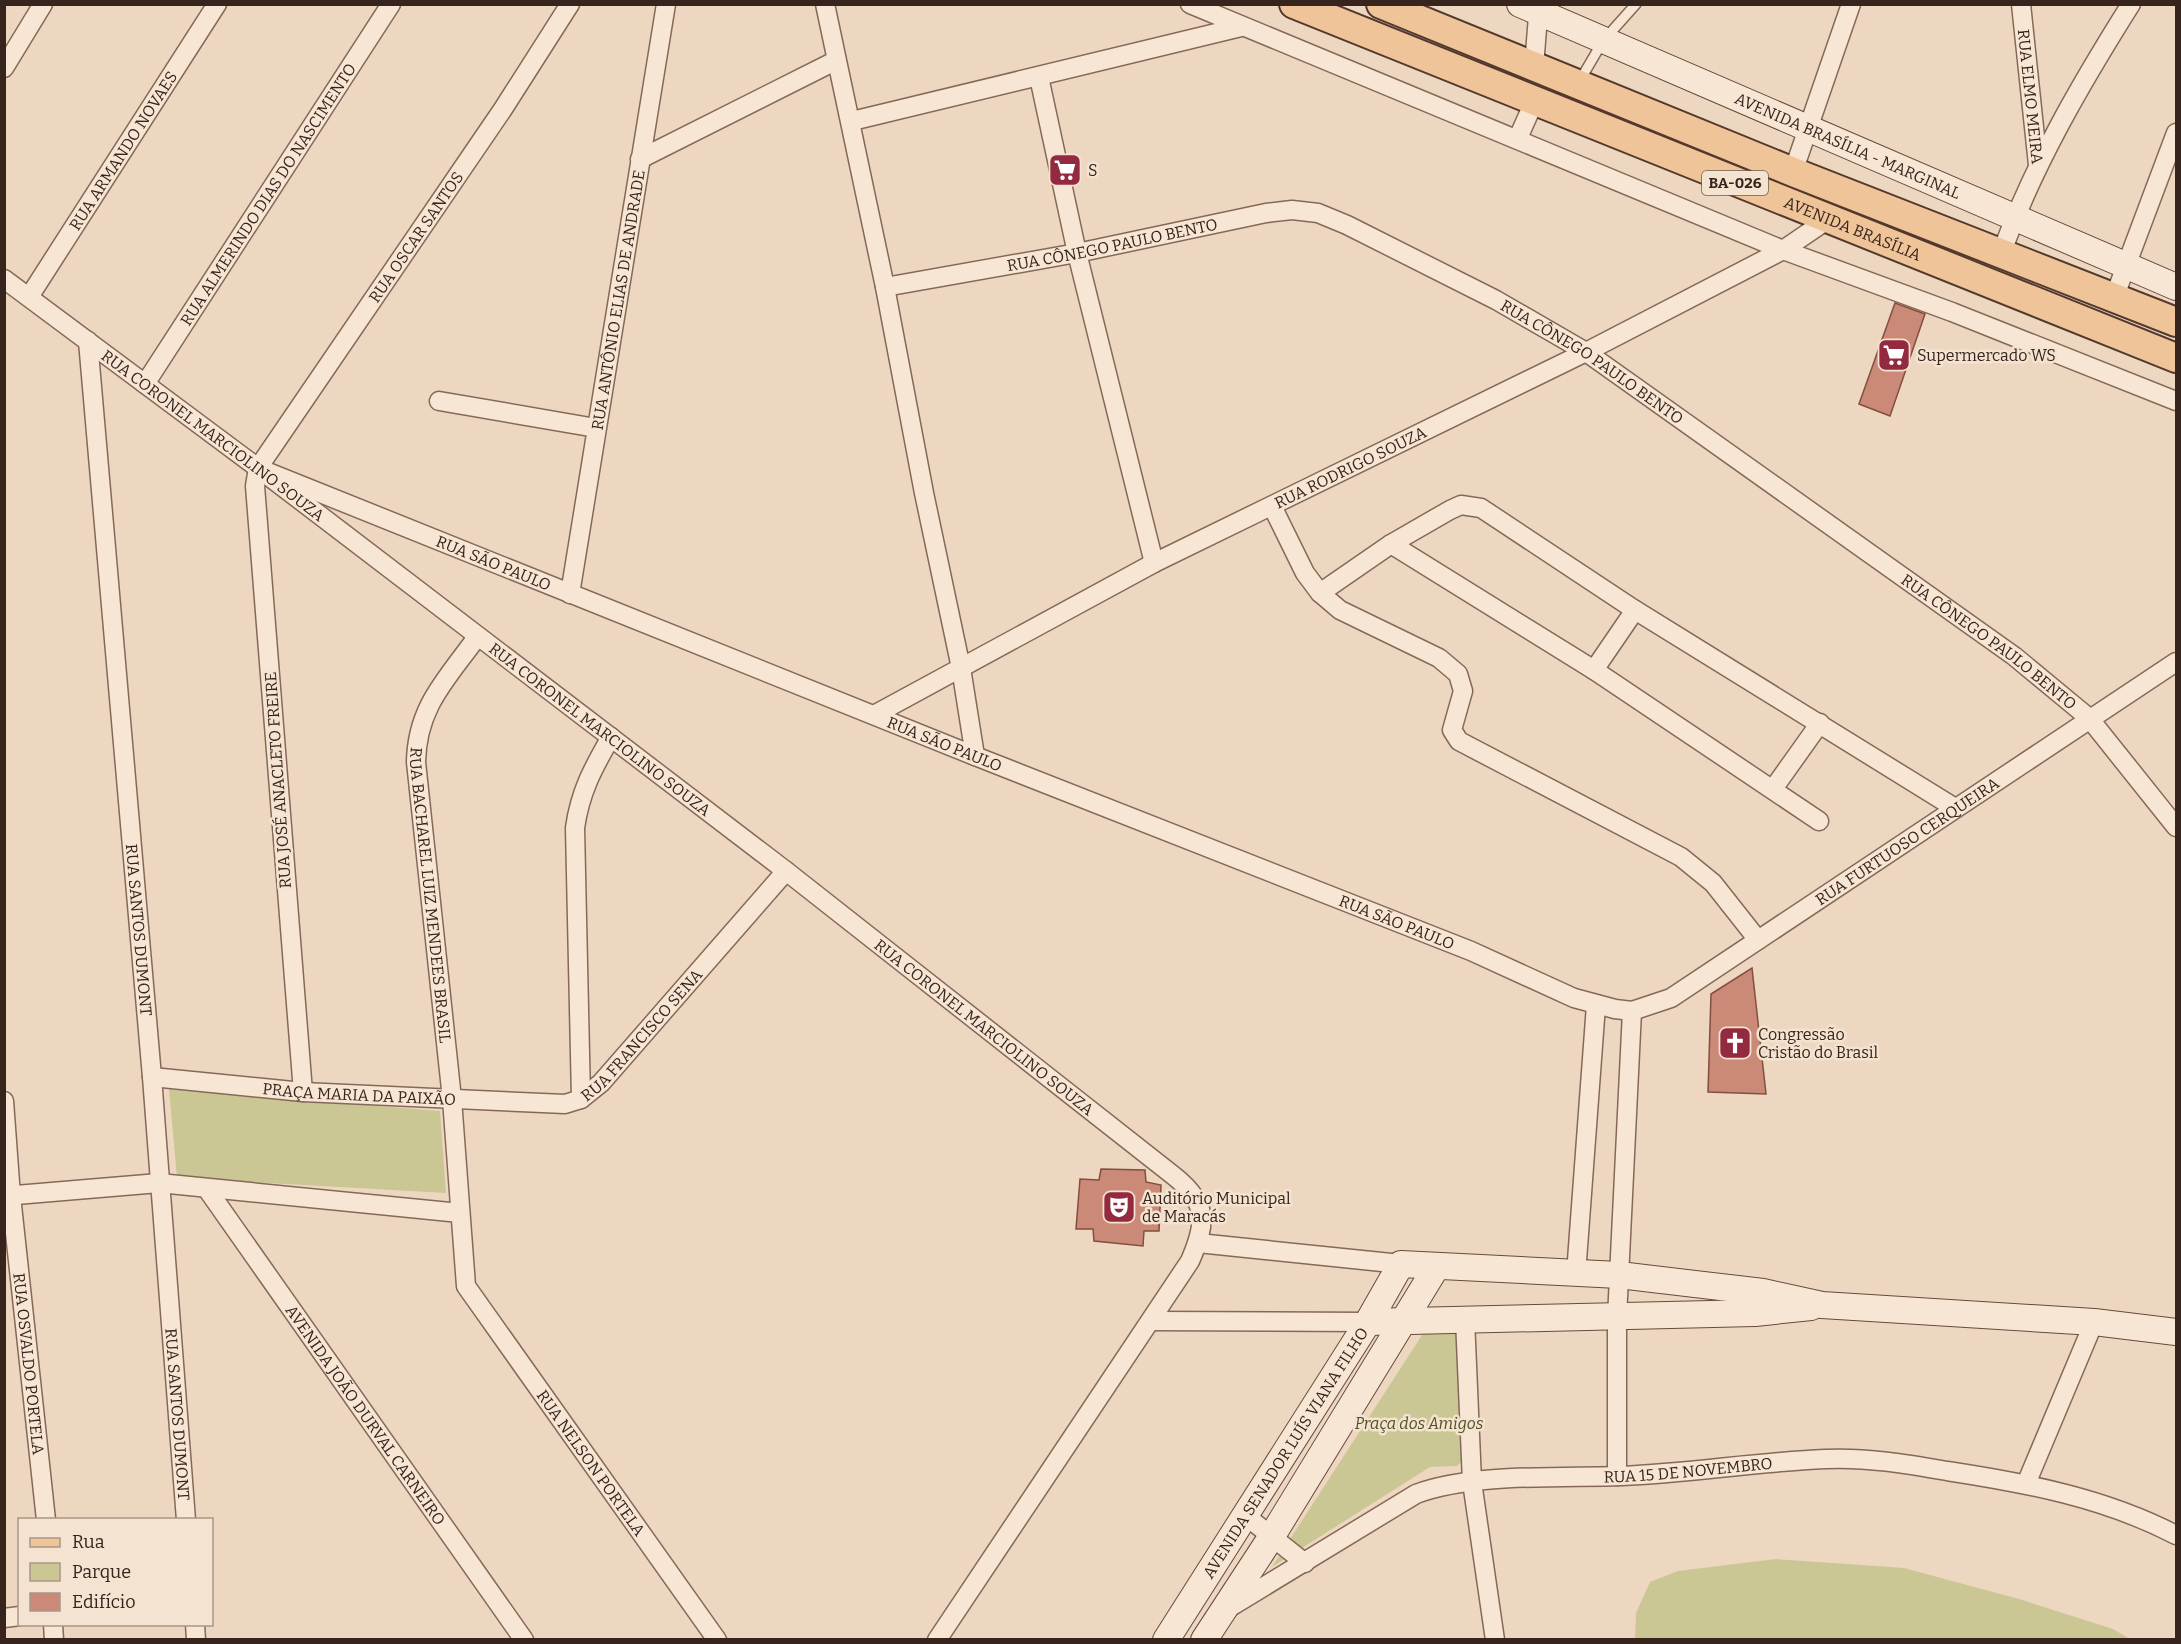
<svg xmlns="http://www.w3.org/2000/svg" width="2181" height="1644" font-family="Bitter,serif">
<rect width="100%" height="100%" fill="#edd7c1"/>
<!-- green -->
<g fill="#cac795">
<path d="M169 1089 440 1111 446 1193 177 1178Z"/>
<path d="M1461 1323 1464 1459 1457 1466 1430 1467 1272 1567 1426 1329Z"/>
<path d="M1776 1559 1904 1568 2019 1599 2113 1629 2130 1639H1635L1636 1613 1650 1582 1678 1571Z"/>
</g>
<!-- building -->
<g fill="#ca8a77" stroke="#844e3f" stroke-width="1.5">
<path d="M1895 303 1925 314 1890 416 1859 404Z"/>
<path d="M1752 968 1766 1094 1708 1092 1711 994Z"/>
<path d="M1101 1169 1145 1170 1146 1182 1161 1185 1159 1231H1144L1143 1246 1094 1241 1093 1229H1076L1080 1179 1099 1180Z"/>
</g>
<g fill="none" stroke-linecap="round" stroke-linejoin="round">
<!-- lane casing -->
<g stroke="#866859" stroke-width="12">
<path id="lane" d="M1579 82 1603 41 1636 4"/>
</g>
<!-- street casing -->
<g stroke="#866859" stroke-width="21">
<g id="street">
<path d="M825 4 885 287 924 493 961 668 975 756"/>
<path d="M1190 4 1783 250 1952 312 2176 401"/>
<path id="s1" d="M2021 4 2038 165"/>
<path d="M1534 66 1539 4"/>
<path d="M4 68 43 4"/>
<path d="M1039 77 1077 253 1154 563"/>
<path d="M852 121 1241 27"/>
<path d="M1518 138 1534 102"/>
<path d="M640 159 835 61"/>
<path d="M1793 172 1851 4"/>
<path d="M2001 254C2034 164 2080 85 2131 4"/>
<path id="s2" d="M4 279 258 468 786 871 1174 1176C1208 1203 1207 1222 1190 1261L937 1640"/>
<path id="s3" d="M885 287 1077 253 1266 213 1292 210 1318 213 1347 225 1496 300 1586 352 2014 656 2089 718 2176 827"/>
<path id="s4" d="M29 297 217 4"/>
<path d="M2114 298 2176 133"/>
<path id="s5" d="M88 341 152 1077 186 1520"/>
<path id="s6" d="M145 384 391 4"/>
<path d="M439 401 596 428"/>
<path id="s7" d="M258 468 975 756 1471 951 1574 998 1615 1009 1632 1011 1671 998 2176 662"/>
<path d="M1272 506 1305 573 1320 593 1340 610 1439 658 1458 674 1463 691 1452 730 1459 741 1681 857 1713 883 1758 940"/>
<path d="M1391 544 1594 670 1819 821"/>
<path d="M1320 593 1391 544 1450 510 1461 505 1481 508 1635 610 1955 808"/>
<path id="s8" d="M570 594 666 4"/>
<path id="s9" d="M477 637C446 680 417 707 416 762L452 1099 466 1286 717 1640"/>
<path d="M1594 670 1635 610"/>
<path id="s10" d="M874 715 1154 563 1586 352 1783 250 1827 220"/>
<path d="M1773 789 1820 723"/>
<path id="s11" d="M152 1077 303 1092 565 1104 581 1099 601 1083 786 871"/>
<path id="s12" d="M303 1092 255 486 258 468 503 109 570 4"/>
<path d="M581 1099 575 828C580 792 593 768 611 737"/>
<path id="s13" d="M4 1101 11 1196 46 1520"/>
<path id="s14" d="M207 1189 524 1640"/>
<path d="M4 1196 159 1183 460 1213"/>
<path d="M1198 1243 1401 1264"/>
<path d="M1576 1274 1596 1005"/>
<path d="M1465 1319 1472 1482 1495 1640"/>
<path d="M1151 1321 1368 1322"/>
<path d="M1617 1476V1318L1632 1011"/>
<path d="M2026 1484 2094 1322"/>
<path d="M1246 1516 1305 1563"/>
<path id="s15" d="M1227 1609 1416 1494C1472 1473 1560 1478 1622 1476 1690 1473 1757 1462 1825 1459 1866 1457 1907 1464 1947 1471 2026 1483 2105 1498 2176 1535"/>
<path d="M4 1618 20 1616"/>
<path d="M53 1624 54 1640"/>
<path d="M195 1624 196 1640"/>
</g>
</g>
<!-- secondary casing -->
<g stroke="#674a3c" stroke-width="28">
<g id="secondary">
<path id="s16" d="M1520 4 2176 287"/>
<path d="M1368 1322 1755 1313 1811 1307"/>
<path id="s17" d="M1166 1640 1368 1322 1401 1264 1619 1275 1763 1292 1822 1305 2094 1322 2176 1332"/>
<path d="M1204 1640 1272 1536 1437 1266"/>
</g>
</g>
<!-- primary casing -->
<g stroke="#53382d" stroke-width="32">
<g id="primary">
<path id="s18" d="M1294 4 2176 358"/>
<path d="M1381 4 1793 172 2176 322"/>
</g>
</g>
<!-- lane -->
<use href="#lane" stroke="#f8e6d4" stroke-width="9"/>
<!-- street -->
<use href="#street" stroke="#f8e6d4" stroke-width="18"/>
<!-- secondary -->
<use href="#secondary" stroke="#f8e6d4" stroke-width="26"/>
<!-- primary -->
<use href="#primary" stroke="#f0c499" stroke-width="28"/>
</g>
<!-- icons -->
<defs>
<g id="supermarket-square" transform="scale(1.725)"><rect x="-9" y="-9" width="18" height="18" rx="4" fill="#932a3f" stroke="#f4e3d0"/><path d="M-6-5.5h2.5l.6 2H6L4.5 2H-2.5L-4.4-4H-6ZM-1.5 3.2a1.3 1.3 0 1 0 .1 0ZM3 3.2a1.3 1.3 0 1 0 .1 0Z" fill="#fff"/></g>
<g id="church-square" transform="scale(1.725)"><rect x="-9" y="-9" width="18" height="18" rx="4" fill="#932a3f" stroke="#f4e3d0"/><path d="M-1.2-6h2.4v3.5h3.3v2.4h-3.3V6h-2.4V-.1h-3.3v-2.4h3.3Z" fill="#fff"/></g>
<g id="theatre-square" transform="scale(1.725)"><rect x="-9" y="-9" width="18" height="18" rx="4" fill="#932a3f" stroke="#f4e3d0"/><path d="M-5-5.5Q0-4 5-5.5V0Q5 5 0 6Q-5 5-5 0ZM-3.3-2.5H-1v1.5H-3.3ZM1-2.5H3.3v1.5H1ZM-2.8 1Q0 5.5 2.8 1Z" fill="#fff"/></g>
</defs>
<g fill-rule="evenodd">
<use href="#supermarket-square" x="1065" y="170"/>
<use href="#supermarket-square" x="1894" y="355"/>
<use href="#church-square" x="1735" y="1043"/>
<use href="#theatre-square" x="1119" y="1207"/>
</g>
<g text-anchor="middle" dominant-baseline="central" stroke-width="5" stroke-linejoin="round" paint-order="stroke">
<!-- shield labels -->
<rect fill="#f4e3d0" stroke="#6f5d53" stroke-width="1.5" x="1702" y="171" width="66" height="24" rx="4.5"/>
<g font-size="15" font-weight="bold" fill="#36241d">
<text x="1735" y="183">BA-026</text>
</g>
<!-- street labels -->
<g font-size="16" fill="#36241d" stroke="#f4e3d0">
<text stroke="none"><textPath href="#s1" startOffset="93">RUA ELMO MEIRA</textPath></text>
<text stroke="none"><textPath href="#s16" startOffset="357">AVENIDA BRASÍLIA - MARGINAL</textPath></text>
<text stroke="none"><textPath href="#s4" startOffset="174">RUA ARMANDO NOVAES</textPath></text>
<text stroke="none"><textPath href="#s6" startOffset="226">RUA ALMERINDO DIAS DO NASCIMENTO</textPath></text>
<text stroke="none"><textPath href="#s18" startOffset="602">AVENIDA BRASÍLIA</textPath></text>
<text stroke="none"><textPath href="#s12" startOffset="906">RUA OSCAR SANTOS</textPath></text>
<text stroke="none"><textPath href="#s3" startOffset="231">RUA CÔNEGO PAULO BENTO</textPath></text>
<text stroke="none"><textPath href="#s8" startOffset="298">RUA ANTÔNIO ELIAS DE ANDRADE</textPath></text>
<text stroke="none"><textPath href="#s3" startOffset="753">RUA CÔNEGO PAULO BENTO</textPath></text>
<text stroke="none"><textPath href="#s2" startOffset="261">RUA CORONEL MARCIOLINO SOUZA</textPath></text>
<text stroke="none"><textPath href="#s10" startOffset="537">RUA RODRIGO SOUZA</textPath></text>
<text stroke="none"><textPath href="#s7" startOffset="254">RUA SÃO PAULO</textPath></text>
<text stroke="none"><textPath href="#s3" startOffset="1239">RUA CÔNEGO PAULO BENTO</textPath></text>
<text stroke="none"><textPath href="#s2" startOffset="747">RUA CORONEL MARCIOLINO SOUZA</textPath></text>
<text stroke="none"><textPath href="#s7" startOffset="740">RUA SÃO PAULO</textPath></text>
<text transform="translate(278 780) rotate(-94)">RUA JOSÉ ANACLETO FREIRE</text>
<text stroke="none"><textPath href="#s7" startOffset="1803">RUA FURTUOSO CERQUEIRA</textPath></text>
<text stroke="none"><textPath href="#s9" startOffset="276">RUA BACHAREL LUIZ MENDEES BRASIL</textPath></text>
<text stroke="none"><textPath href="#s7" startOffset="1226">RUA SÃO PAULO</textPath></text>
<text stroke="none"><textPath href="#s5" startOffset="591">RUA SANTOS DUMONT</textPath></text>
<text stroke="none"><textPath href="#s2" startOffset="1233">RUA CORONEL MARCIOLINO SOUZA</textPath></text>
<text stroke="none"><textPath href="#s11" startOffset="519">RUA FRANCISCO SENA</textPath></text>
<text stroke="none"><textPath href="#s11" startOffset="208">PRAÇA MARIA DA PAIXÃO</textPath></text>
<text stroke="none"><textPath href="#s13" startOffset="264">RUA OSVALDO PORTELA</textPath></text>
<text stroke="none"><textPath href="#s14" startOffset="276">AVENIDA JOÃO DURVAL CARNEIRO</textPath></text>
<text stroke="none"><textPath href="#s5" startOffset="1077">RUA SANTOS DUMONT</textPath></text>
<text stroke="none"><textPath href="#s17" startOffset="222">AVENIDA SENADOR LUÍS VIANA FILHO</textPath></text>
<text stroke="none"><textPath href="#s9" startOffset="885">RUA NELSON PORTELA</textPath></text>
<text stroke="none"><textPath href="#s15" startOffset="495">RUA 15 DE NOVEMBRO</textPath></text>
</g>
<!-- poi labels -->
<g font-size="16" fill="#36241d" stroke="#f4e3d0" text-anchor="start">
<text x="1088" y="170">S</text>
<text x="1917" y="355">Supermercado WS</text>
<text x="1758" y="1034">Congressão<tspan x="1758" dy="18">Cristão do Brasil</tspan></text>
<text x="1142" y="1198">Auditório Municipal<tspan x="1142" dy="18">de Maracás</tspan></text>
</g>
<!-- park labels -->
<g font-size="16" font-style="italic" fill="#4f5224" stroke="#f4e3d0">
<text x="1419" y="1423">Praça dos Amigos</text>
</g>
</g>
<!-- border -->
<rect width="2181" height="1644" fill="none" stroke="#36241d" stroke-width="12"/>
<!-- legend -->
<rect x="18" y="1518" width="195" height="108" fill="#f4e3d0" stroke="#a89788" stroke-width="1.5"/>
<rect x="30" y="1538" width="30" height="9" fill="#f0c499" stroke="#a89788" stroke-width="1.5"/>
<text x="72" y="1548" font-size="18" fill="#36241d">Rua</text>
<rect x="30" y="1563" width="30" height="18" fill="#cac795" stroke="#a89788" stroke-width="1.5"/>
<text x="72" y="1578" font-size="18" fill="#36241d">Parque</text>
<rect x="30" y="1593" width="30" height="18" fill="#ca8a77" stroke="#a89788" stroke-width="1.5"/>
<text x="72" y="1608" font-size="18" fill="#36241d">Edifício</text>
</svg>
